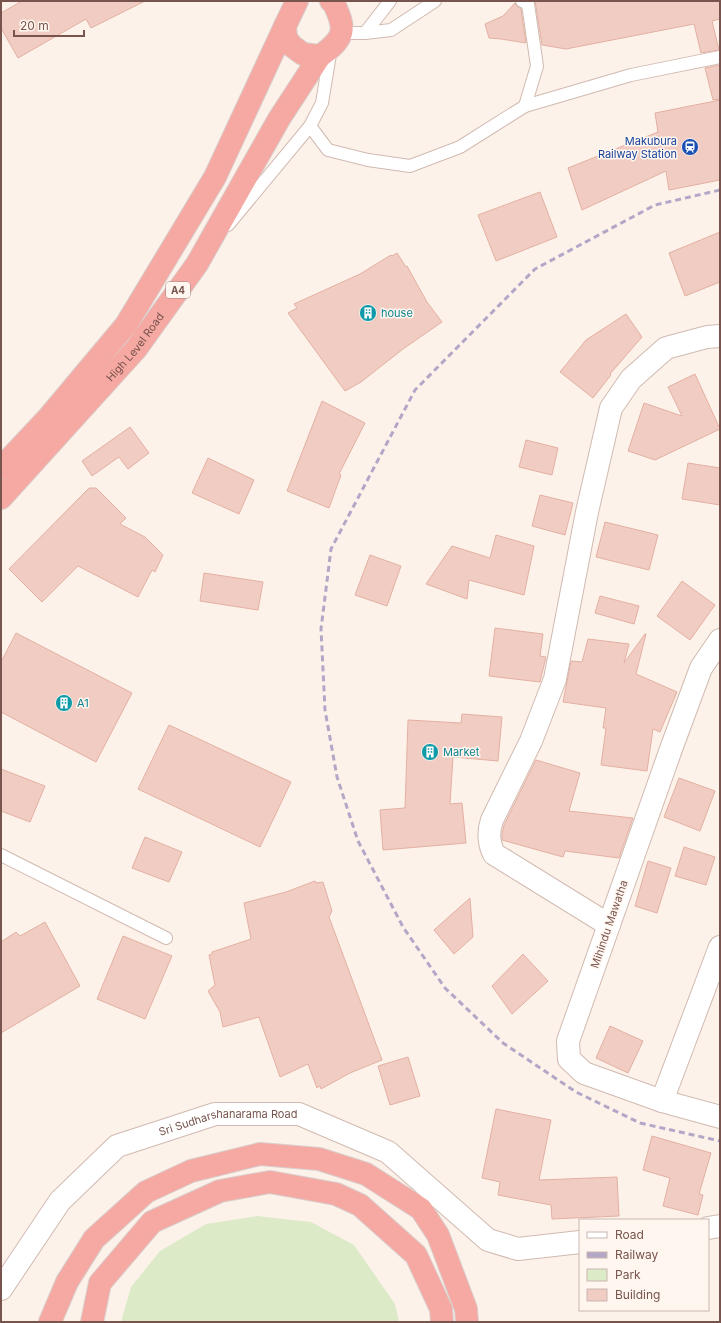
<svg xmlns="http://www.w3.org/2000/svg" width="721" height="1323" font-family="Inter,sans-serif">
<rect width="100%" height="100%" fill="#fcf2ea"/>
<!-- green -->
<path fill="#dceac8" d="M257 1216 311 1222 354 1245 395 1304 399 1322H121L131 1287 160 1251 206 1224Z"/>
<!-- building -->
<g fill="#f1ccc2" stroke="#e4b0a2">
<path d="M22 1H145L91 28 86 19 18 58 1 28V13Z"/>
<path d="M535 1H720V19L712 21 719 50 701 53 694 24 566 49 542 45Z"/>
<path d="M515 3 516 5 521 9 526 43 501 39 489 38 485 24 503 16Z"/>
<path d="M720 65V99L713 100 705 68Z"/>
<path d="M720 100V180L669 190 666 171 582 210 568 168 658 132 655 113Z"/>
<path d="M540 192 557 237 496 261 478 215Z"/>
<path d="M720 232V282L685 296 669 253Z"/>
<path d="M397 253 406 267 407 266 427 302 442 322 403 349 361 382 345 391 288 313 297 308 294 304 360 274 391 255 392 256Z"/>
<path d="M626 314 642 337 610 374 611 375 593 398 560 372 586 340Z"/>
<path d="M695 374 720 429 655 460 628 451 644 403 682 416 668 387Z"/>
<path d="M322 401 365 423 339 474 341 475 329 508 287 491Z"/>
<path d="M130 427 149 453 128 469 119 457 92 476 82 461Z"/>
<path d="M526 440 558 448 552 475 519 467Z"/>
<path d="M208 458 254 480 239 514 192 493Z"/>
<path d="M688 463 720 468V505L682 499Z"/>
<path d="M89 488H96L126 518 120 524 145 537 163 555 155 572 152 570 138 597 78 566 42 602 9 569Z"/>
<path d="M540 495 573 503 565 535 532 526Z"/>
<path d="M605 522 658 535 649 570 596 557Z"/>
<path d="M496 535 534 546 524 595 469 580 467 599 426 584 452 546 490 558Z"/>
<path d="M370 555 401 566 387 606 355 595Z"/>
<path d="M204 573 263 582 258 610 200 601Z"/>
<path d="M682 581 715 605 690 640 657 616Z"/>
<path d="M600 596 639 606 634 624 595 613Z"/>
<path d="M495 628 543 634 540 656 546 657 540 682 489 676Z"/>
<path d="M16 633 132 693 96 762 1 712V662Z"/>
<path d="M645 634H646L636 674 677 692 660 732 653 729 647 771 601 765 606 728H603L606 708 563 702 571 661 582 662 588 639 629 644 624 663Z"/>
<path d="M462 714 502 717 498 761 453 757 450 804 462 803 466 843 383 850 380 810 405 808 408 720 461 723Z"/>
<path d="M169 725 291 782 260 847 138 789Z"/>
<path d="M536 760 580 773 569 811 633 818 619 858 565 851 563 857 502 840V834L504 825Z"/>
<path d="M1 769 45 786 30 822 1 811Z"/>
<path d="M679 778 715 791 700 831 664 817Z"/>
<path d="M145 837 182 852 169 882 132 868Z"/>
<path d="M684 847 715 857 706 885 675 876Z"/>
<path d="M648 861 671 868 657 913 635 906Z"/>
<path d="M315 881 316 883 323 882 332 911 329 917 382 1060 350 1073 321 1089 320 1086 317 1088 308 1064 280 1077 259 1017 223 1027 220 1012 208 991 215 985 209 955 212 954V952L251 939 244 903 286 892Z"/>
<path d="M470 898 473 937 454 954 434 930Z"/>
<path d="M45 922 80 986 1 1033V942L16 932 20 936Z"/>
<path d="M123 936 172 956 145 1019 97 999Z"/>
<path d="M523 954 548 981 512 1014 492 986Z"/>
<path d="M610 1026 643 1041 628 1073 596 1058Z"/>
<path d="M408 1057 420 1096 390 1105 378 1066Z"/>
<path d="M496 1109 551 1120 539 1180 617 1177 619 1216 552 1219 551 1205 498 1195 500 1182 482 1178Z"/>
<path d="M652 1136 711 1153 699 1194 703 1195 698 1215 663 1206 670 1178 643 1170Z"/>
</g>
<g fill="none" stroke-linecap="round" stroke-linejoin="round">
<!-- lane casing -->
<g stroke="#d1bab1" stroke-width="14">
<g id="lane">
<path d="M522 1 528 4 537 66 525 106"/>
<path d="M342 33H365L391 30 435 1"/>
<path d="M365 33 390 1"/>
<path d="M310 126 328 150 368 160 410 166 460 147 525 106 631 75 720 57"/>
<path d="M228 225 310 126 322 103 331 48"/>
<path d="M1 855 166 938"/>
</g>
</g>
<!-- street casing -->
<g stroke="#d1bab1" stroke-width="24">
<g id="street">
<path d="M720 640 701 668 671 749 568 1041 569 1059 584 1073 662 1101 720 1117"/>
<path d="M609 925 494 854C488 842 488 832 492 820L531 741 555 679 587 512 611 408 631 379 666 348 707 337 720 336"/>
<path d="M662 1101 720 947"/>
<path d="M708 1228 720 1226"/>
<path id="s1" d="M1 1289 60 1201 117 1146 215 1114H299L388 1152 488 1240 518 1249 580 1242"/>
</g>
</g>
<!-- highway casing -->
<g stroke="#d9cfcd" stroke-width="24">
<g id="highway">
<path d="M297 1 285 26 286 38 292 46 303 54 320 56C345 38 347 30 333 2L331 1"/>
<path d="M1 468 48 418 126 325 215 177 285 26"/>
<path id="s2" d="M1 498 136 349 197 264 279 119 320 56"/>
<path d="M50 1322 67 1282 94 1239 146 1192 191 1171 260 1154 319 1159 366 1174 421 1209 438 1235 466 1309 467 1322"/>
<path d="M92 1322 100 1283 152 1222 220 1191 270 1182 336 1194 360 1205 416 1255 441 1309 442 1322"/>
</g>
</g>
<!-- lane -->
<use href="#lane" stroke="#fff" stroke-width="12"/>
<!-- street -->
<use href="#street" stroke="#fff" stroke-width="22"/>
<!-- highway -->
<use href="#highway" stroke="#f5a9a2" stroke-width="22"/>
<!-- rail -->
<path stroke="#b3a7c7" stroke-width="3" stroke-dasharray="6 4" stroke-linecap="butt" d="M720 190 655 205 535 269 415 390 331 549 321 629 325 710 337 777 358 841 403 927 445 988 503 1043 576 1092 640 1123 720 1141"/>
</g>
<!-- icons -->
<defs>
<g id="station-disc" transform="scale(0.9)"><circle r="9.5" fill="#1a4fb4" stroke="#fff6f0"/><path d="M-3-6H3Q5-6 5-4V2Q5 4 3 4L4.5 6H3L1.5 4h-3L-3 6H-4.5L-3 4Q-5 4-5 2V-4Q-5-6-3-6ZM-3.5-4v3h7v-3ZM-3.5 1v1.5H-2V1ZM2 1v1.5H3.5V1Z" fill="#fff"/></g>
<g id="building-disc" transform="scale(0.9)"><circle r="9.5" fill="#0f9aa8" stroke="#fff6f0"/><path d="M-4-6H4V6H1V3H-1V6H-4ZM-2.5-4.3h1.7v1.8h-1.7ZM.8-4.3h1.7v1.8H.8ZM-2.5-1h1.7V.8h-1.7ZM.8-1h1.7V.8H.8Z" fill="#fff"/></g>
</defs>
<g fill-rule="evenodd">
<use href="#station-disc" x="690" y="147"/>
<use href="#building-disc" x="368" y="313"/>
<use href="#building-disc" x="64" y="703"/>
<use href="#building-disc" x="430" y="752"/>
</g>
<g text-anchor="middle" dominant-baseline="central" stroke-width="3" stroke-linejoin="round" paint-order="stroke">
<!-- shield labels -->
<rect fill="#fff6f0" stroke="#a0857e" stroke-width="1" x="166" y="282" width="24" height="16" rx="3"/>
<g font-size="10" font-weight="bold" fill="#77544d">
<text x="178" y="290">A4</text>
</g>
<!-- transit labels -->
<g font-size="11" fill="#164399" stroke="#fff6f0" text-anchor="end">
<text x="677" y="141">Makubura<tspan x="677" dy="13">Railway Station</tspan></text>
</g>
<!-- culture labels -->
<g font-size="11" fill="#0d838f" stroke="#fff6f0" text-anchor="start">
<text x="381" y="313">house</text>
<text x="77" y="703">A1</text>
<text x="443" y="752">Market</text>
</g>
<!-- street labels -->
<g font-size="11" fill="#77544d" stroke="#fff6f0">
<text stroke="none"><textPath href="#s2" startOffset="202">High Level Road</textPath></text>
<text transform="translate(609 924) rotate(-71)">Mihindu Mawatha</text>
<text stroke="none"><textPath href="#s1" startOffset="300">Sri Sudharshanarama Road</textPath></text>
</g>
</g>
<!-- border -->
<rect width="721" height="1323" fill="none" stroke="#77544d" stroke-width="4"/>
<!-- legend -->
<rect x="579" y="1219" width="130" height="92" fill="#fff6f0" stroke="#c9b5af"/>
<rect x="587" y="1232" width="20" height="6" fill="#ffffff" stroke="#c9b5af"/>
<text x="615" y="1239" font-size="12" fill="#77544d">Road</text>
<rect x="587" y="1252" width="20" height="6" fill="#b3a7c7" stroke="#c9b5af"/>
<text x="615" y="1259" font-size="12" fill="#77544d">Railway</text>
<rect x="587" y="1269" width="20" height="12" fill="#dceac8" stroke="#c9b5af"/>
<text x="615" y="1279" font-size="12" fill="#77544d">Park</text>
<rect x="587" y="1289" width="20" height="12" fill="#f1ccc2" stroke="#c9b5af"/>
<text x="615" y="1299" font-size="12" fill="#77544d">Building</text>
<!-- scale -->
<path d="M14 30v6h70v-6" fill="none" stroke="#77544d" stroke-width="2"/>
<text x="20" y="30" font-size="12" fill="#77544d" stroke="#fff6f0" stroke-width="3" paint-order="stroke">20 m</text>
</svg>
